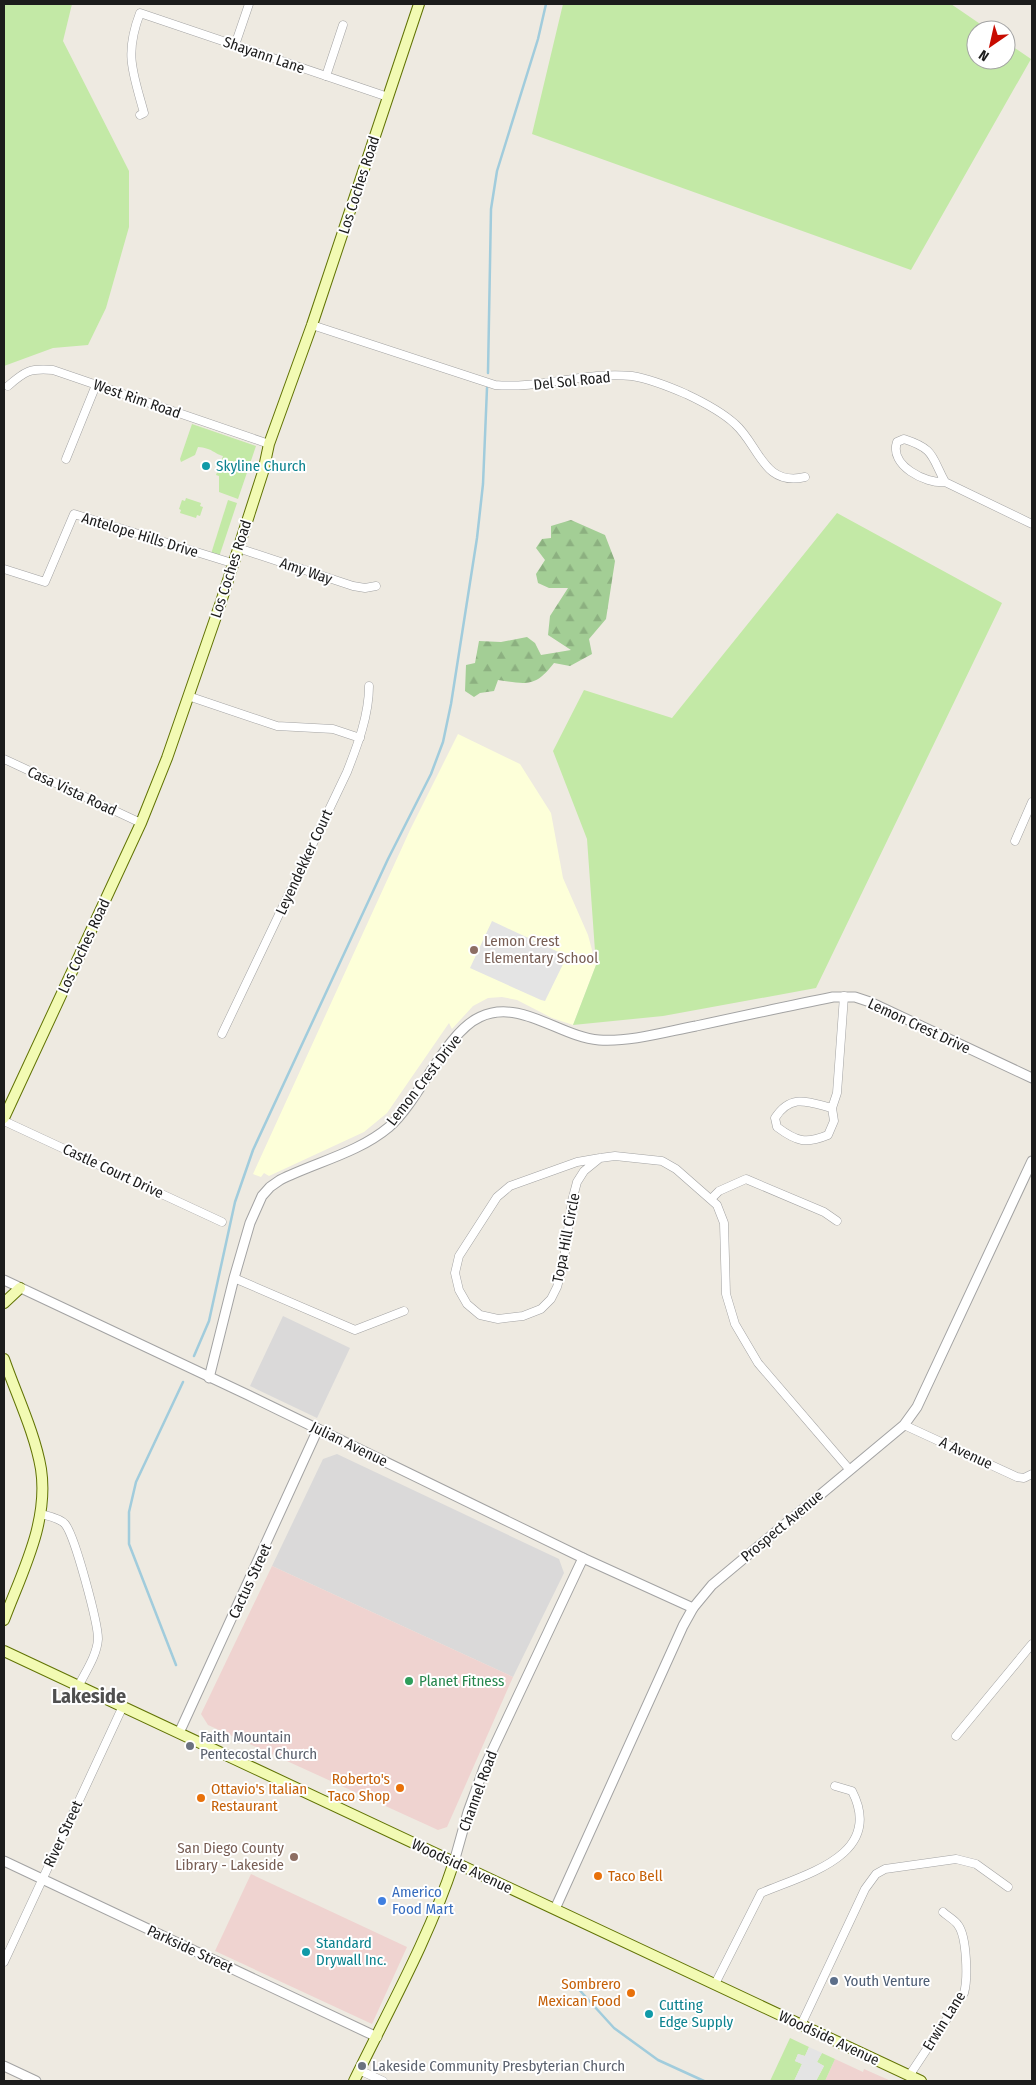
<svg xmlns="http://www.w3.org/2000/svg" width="1036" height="2085" font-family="'Fira Sans Condensed',sans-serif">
<defs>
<pattern id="forest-firs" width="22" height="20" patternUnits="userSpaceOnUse" patternTransform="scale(1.25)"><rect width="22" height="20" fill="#a3ce95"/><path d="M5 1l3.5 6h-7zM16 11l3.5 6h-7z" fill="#8cb080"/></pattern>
</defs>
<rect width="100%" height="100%" fill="#eeeae1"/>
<!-- residential -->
<g fill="#dad9d9">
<path d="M283 1316 350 1348 317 1418 250 1386Z"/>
<path d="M337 1454 559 1559 564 1573 513 1677 272 1566 323 1459Z"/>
</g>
<!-- commercial -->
<g fill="#efd3d0">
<path d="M272 1566 513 1677 447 1827 438 1830 208 1725 201 1714Z"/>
<path d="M251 1874 407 1947 372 2024 215 1951Z"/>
<path d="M835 2059 863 2072 864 2069 891 2081H825Z"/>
</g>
<!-- education -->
<path fill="#fdffd9" d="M458 734 520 764 551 813 563 878 588 935 596 965 573 1025 552 1018 517 1000 502 997 488 998 473 1006 452 1029 449 1023 387 1113 364 1132 269 1176 264 1173 261 1177 253 1174 410 830Z"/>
<!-- grass -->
<g fill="#c3e9a6">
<path d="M4 4H72L63 41 129 171V227L106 308 88 345 53 348 4 366Z"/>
<path d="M563 4H951L989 30H976V60H1006V42L1031 59 911 270 532 134Z"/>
<path d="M192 424 256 446 238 499 219 492V476L216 475 223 456C213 453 212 448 198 447L195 455 181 462 180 459Z"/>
<path d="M186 498 201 503 200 506 203 507 200 516 197 515 196 518 180 513 181 510 179 509 182 500 185 501Z"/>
<path d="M228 500 237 503 219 557 211 554Z"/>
<path d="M837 513 1002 603 816 988 663 1016 573 1025 596 965 587 839 553 751 584 690 672 718Z"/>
<path d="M790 2038 809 2047 805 2056 798 2054 795 2061 802 2064 794 2081H770Z"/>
<path d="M822 2053 835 2059 825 2081H816L824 2066 817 2062Z"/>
</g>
<!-- forest -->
<path fill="url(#forest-firs)" d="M571 520 605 535 615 561 606 619 589 639 592 654 570 666 554 663C535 688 526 684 498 680L494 691 480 693 474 697 465 691 466 665 475 663 479 641 501 642 527 637 535 643 541 655 571 650 548 635 550 616 568 588H549L538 583 536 574 545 560 536 548 542 539 551 538V526Z"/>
<!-- parking -->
<g fill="#e4e4e4">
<path d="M492 921 567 956 545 1001 541 1000 470 968Z"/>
<path d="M809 2047 822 2053 817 2062 824 2066 816 2081H794L802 2064 795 2061 798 2054 805 2056Z"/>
</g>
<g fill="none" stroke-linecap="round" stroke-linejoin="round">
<!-- stream -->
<g stroke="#a1ccdc" stroke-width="2.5">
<path d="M488 373 491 209 497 171 538 39 546 4"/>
<path d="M194 1356 209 1321 235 1202 253 1150 388 859 431 774 443 742 451 704 477 538 483 484 487 388"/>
<path d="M176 1665 129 1544V1512L136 1482 183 1382"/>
<path d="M574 1984 614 2028 658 2060 704 2081"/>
</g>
<!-- minor casing -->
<g stroke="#a3a3a3" stroke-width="9">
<g id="minor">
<path d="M235 45 249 4"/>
<path d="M326 76 343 25"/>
<path d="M140 115 144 113C133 72 124 55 140 13L388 97"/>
<path d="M312 325 495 385C541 389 586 371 632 376 650 379 670 387 686 394 703 402 721 411 735 424 759 445 763 487 805 477"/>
<path d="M8 386C25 371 30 368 53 370L269 444"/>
<path d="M66 459 96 385"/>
<path d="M945 482C931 456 935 449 904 439L897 442C889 465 925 484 945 482L1032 524"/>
<path d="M238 548 353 586 365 588 376 586"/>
<path d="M4 569 45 582 74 514 232 563"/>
<path d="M188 696 277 726 333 729 360 738"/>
<path d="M4 759 141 823"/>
<path d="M1015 841 1032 802"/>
<path d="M222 1034 347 772C358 744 369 715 369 686"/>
<path d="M832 1108C808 1102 791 1093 775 1118L777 1127C797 1142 806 1144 828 1135L834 1121 832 1108 837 1093 844 996"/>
<path d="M4 1121 222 1222"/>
<path d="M600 1158 584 1171 577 1182 572 1201 563 1266 557 1287 551 1299 541 1309 523 1316 498 1319 480 1315 467 1304 459 1290 455 1273 459 1256 497 1197 510 1186 577 1162 600 1158 615 1156 662 1161 676 1169 717 1205 724 1223 726 1294 735 1324 758 1363 849 1469"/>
<path d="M711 1199 719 1191 746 1179 824 1212 837 1221"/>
<path d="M234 1278 355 1330 404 1311"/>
<path d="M904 1425 1017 1477 1024 1478 1032 1474"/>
<path d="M41 1514C48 1516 60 1518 65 1524 75 1536 98 1623 98 1639 97 1655 86 1671 79 1685"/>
<path d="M956 1736 1032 1644"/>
<path d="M4 1962 123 1706"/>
<path d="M715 1984 761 1893C806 1874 885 1855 852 1791L835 1786"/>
<path d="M801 2025 865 1889 876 1874 885 1869 956 1859 976 1864 1008 1887"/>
<path d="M359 2070 383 2081"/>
<path d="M909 2076 964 1993C968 1979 967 1937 958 1925 955 1920 947 1916 943 1912"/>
</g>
</g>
<!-- tertiary casing -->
<g stroke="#a3a3a3" stroke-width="11">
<g id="tertiary">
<path d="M4 1280 248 1395 583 1558 693 1608"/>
<path d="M209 1378 234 1278 250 1223 262 1196 270 1187 280 1180C316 1162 358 1153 389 1127 420 1100 445 1033 480 1017 520 998 560 1037 599 1040 631 1042 665 1032 696 1026 742 1016 788 1006 833 997H855L870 1002 1032 1078"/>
<path d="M179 1733 318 1429"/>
<path d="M4 1861 377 2037"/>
<path d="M454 1862 468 1812 484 1768 583 1558"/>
<path d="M555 1909 683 1626 693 1608 712 1585 904 1425 917 1407 1032 1161"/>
<path d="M4 2066 36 2081"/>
</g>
</g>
<!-- secondary casing -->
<g stroke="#617304" stroke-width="12">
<g id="secondary">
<path d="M4 1118 141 823 167 758 221 602 263 472 269 444 312 325 419 4"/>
<path d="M4 1303 20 1288"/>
<path d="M4 1359C16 1394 35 1433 41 1469 49 1522 22 1572 4 1620"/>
<path d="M4 1651 921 2081"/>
<path d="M354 2081C389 2009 429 1938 454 1862"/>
</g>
</g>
<!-- minor -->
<use href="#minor" stroke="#fff" stroke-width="8"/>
<!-- tertiary -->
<use href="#tertiary" stroke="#fff" stroke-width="9"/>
<!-- secondary -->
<use href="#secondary" stroke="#f2fab3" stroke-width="10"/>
</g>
<!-- markers -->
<g fill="#0f9aa8" stroke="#fff" stroke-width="2">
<circle cx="206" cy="466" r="5"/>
<circle cx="306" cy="1952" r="5"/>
<circle cx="649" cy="2014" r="5"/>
</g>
<g fill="#8d6e63" stroke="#fff" stroke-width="2">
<circle cx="474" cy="950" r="5"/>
<circle cx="294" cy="1857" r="5"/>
</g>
<circle fill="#2e9e5b" stroke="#fff" stroke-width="2" cx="409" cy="1681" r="5"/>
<g fill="#6b7280" stroke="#fff" stroke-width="2">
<circle cx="190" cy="1746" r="5"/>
<circle cx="362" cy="2066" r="5"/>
</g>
<g fill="#e8710a" stroke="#fff" stroke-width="2">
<circle cx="400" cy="1788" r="5"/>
<circle cx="201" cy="1798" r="5"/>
<circle cx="598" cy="1876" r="5"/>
<circle cx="631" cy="1993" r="5"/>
</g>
<circle fill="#3f7fe0" stroke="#fff" stroke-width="2" cx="382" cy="1901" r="5"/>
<circle fill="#5c6f8a" stroke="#fff" stroke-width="2" cx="834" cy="1981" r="5"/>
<g text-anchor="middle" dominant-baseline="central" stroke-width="4" stroke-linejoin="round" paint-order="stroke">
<!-- street labels -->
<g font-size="15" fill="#1c1c1c" stroke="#fff">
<text transform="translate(264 55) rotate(19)">Shayann Lane</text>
<text transform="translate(359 185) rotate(-72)">Los Coches Road</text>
<text transform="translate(572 381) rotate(-6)">Del Sol Road</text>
<text transform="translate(137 399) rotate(19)">West Rim Road</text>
<text transform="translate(140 535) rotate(17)">Antelope Hills Drive</text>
<text transform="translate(231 569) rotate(-72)">Los Coches Road</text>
<text transform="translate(306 571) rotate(19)">Amy Way</text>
<text transform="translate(72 791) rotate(25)">Casa Vista Road</text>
<text transform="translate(304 862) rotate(-65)">Leyendekker Court</text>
<text transform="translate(84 946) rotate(-65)">Los Coches Road</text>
<text transform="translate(919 1026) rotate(25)">Lemon Crest Drive</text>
<text transform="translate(424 1080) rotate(-52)">Lemon Crest Drive</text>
<text transform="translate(113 1171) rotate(25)">Castle Court Drive</text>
<text transform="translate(566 1238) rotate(-79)">Topa Hill Circle</text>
<text transform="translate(349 1444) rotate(26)">Julian Avenue</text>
<text transform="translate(966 1453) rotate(25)">A Avenue</text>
<text transform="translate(782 1526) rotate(-40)">Prospect Avenue</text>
<text transform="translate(250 1581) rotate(-65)">Cactus Street</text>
<text transform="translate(478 1791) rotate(-70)">Channel Road</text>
<text transform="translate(63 1834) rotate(-65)">River Street</text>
<text transform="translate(462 1866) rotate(25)">Woodside Avenue</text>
<text transform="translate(190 1949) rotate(25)">Parkside Street</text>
<text transform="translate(944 2021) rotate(-58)">Erwin Lane</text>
<text transform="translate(829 2038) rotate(25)">Woodside Avenue</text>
</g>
<!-- culture labels -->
<g font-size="15" fill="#0d838f" stroke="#fff" text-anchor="start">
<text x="216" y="466">Skyline Church</text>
<text x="316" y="1943">Standard<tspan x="316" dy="17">Drywall Inc.</tspan></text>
<text x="659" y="2005">Cutting<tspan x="659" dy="17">Edge Supply</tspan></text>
</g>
<!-- education labels -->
<g font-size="15" fill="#785e54" stroke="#fff" text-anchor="start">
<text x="484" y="941">Lemon Crest<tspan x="484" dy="17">Elementary School</tspan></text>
<text x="284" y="1848" text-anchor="end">San Diego County<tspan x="284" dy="17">Library - Lakeside</tspan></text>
</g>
<!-- leisure labels -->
<g font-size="15" fill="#27864d" stroke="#fff" text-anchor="start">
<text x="419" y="1681">Planet Fitness</text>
</g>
<!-- worship labels -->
<g font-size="15" fill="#5b616d" stroke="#fff" text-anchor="start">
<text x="200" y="1737">Faith Mountain<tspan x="200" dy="17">Pentecostal Church</tspan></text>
<text x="372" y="2066">Lakeside Community Presbyterian Church</text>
</g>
<!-- food labels -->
<g font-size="15" fill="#c56008" stroke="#fff" text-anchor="end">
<text x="390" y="1779">Roberto's<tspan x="390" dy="17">Taco Shop</tspan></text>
<text x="211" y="1789" text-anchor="start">Ottavio's Italian<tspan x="211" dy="17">Restaurant</tspan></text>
<text x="608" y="1876" text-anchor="start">Taco Bell</text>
<text x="621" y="1984">Sombrero<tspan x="621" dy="17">Mexican Food</tspan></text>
</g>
<!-- shop labels -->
<g font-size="15" fill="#366cbe" stroke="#fff" text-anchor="start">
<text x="392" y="1892">Americo<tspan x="392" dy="17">Food Mart</tspan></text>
</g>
<!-- service labels -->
<g font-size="15" fill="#4e5e75" stroke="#fff" text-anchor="start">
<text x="844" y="1981">Youth Venture</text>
</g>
<!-- district labels -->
<g font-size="20" font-weight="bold" fill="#4f4f4f" stroke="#fff">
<text x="89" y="1696">Lakeside</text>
</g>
</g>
<!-- border -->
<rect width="1036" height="2085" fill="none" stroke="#1c1c1c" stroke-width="10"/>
<!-- north arrow -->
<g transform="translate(991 45) rotate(214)"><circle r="24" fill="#ffffff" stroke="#a4a4a4"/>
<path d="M0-4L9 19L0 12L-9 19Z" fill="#c80b00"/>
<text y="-8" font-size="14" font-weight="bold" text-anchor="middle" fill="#1c1c1c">N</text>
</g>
</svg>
